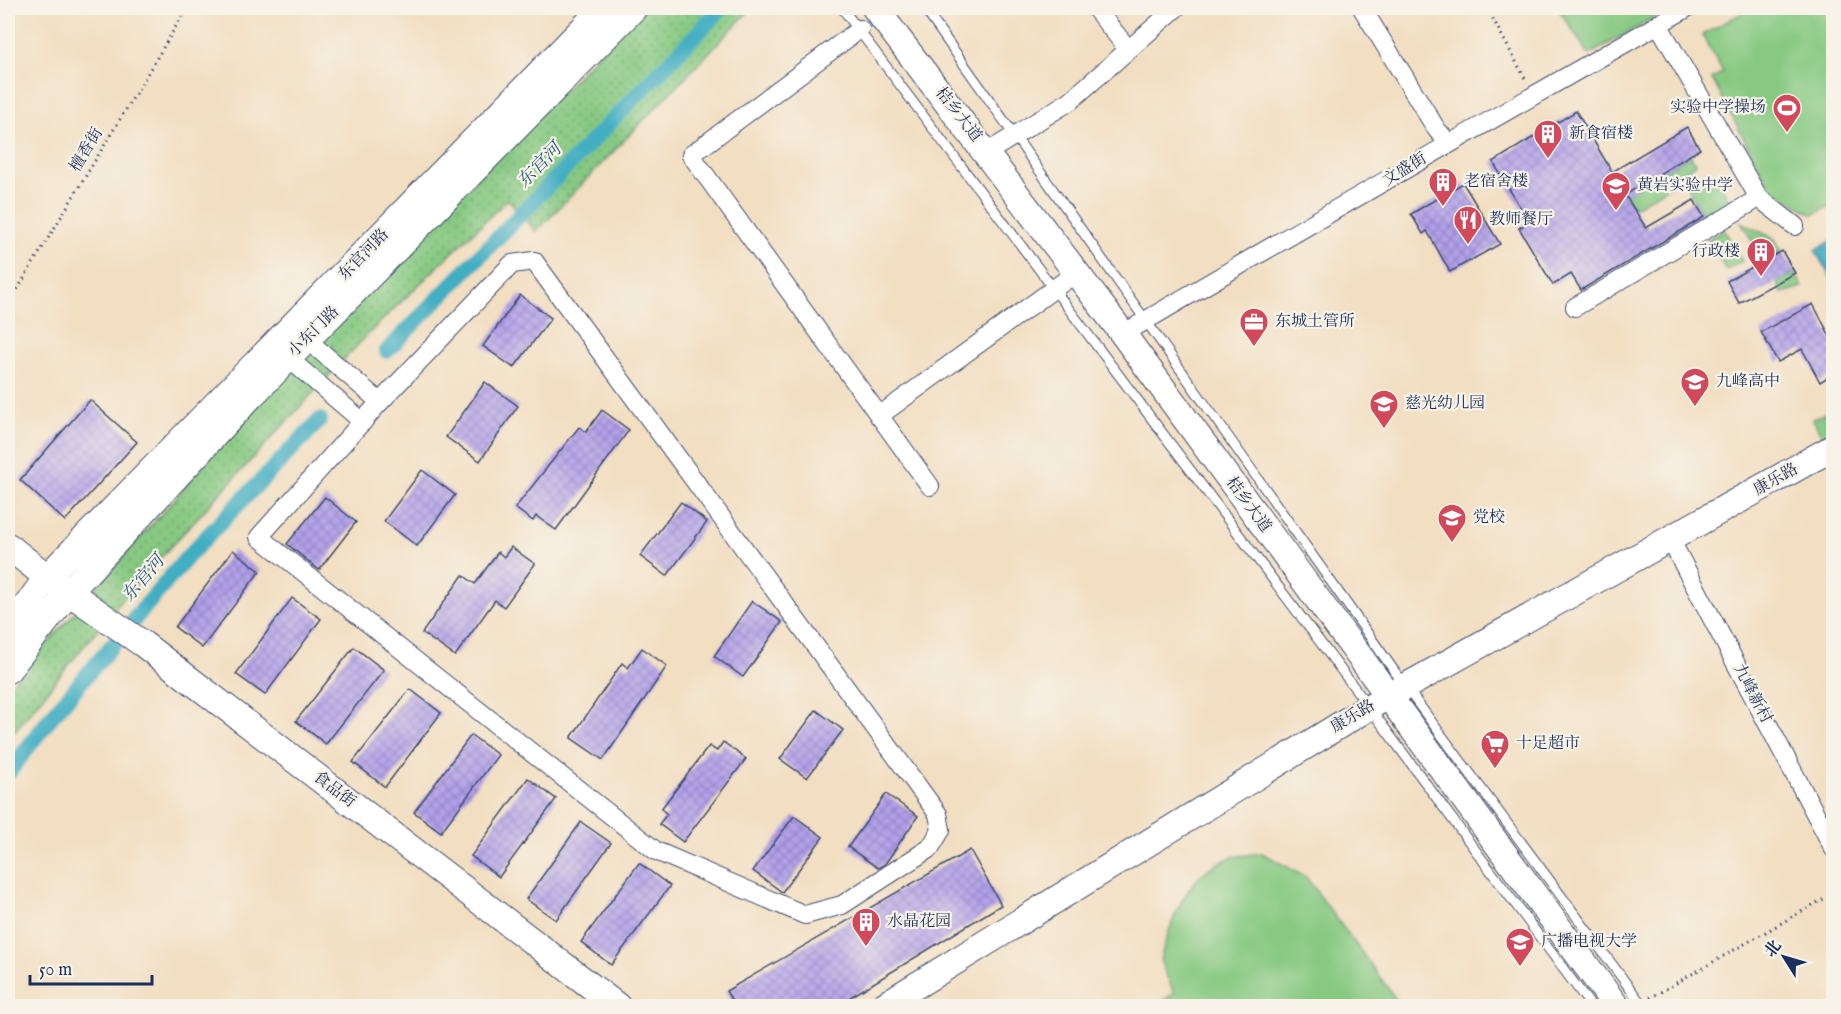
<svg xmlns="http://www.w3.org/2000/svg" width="1841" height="1014" font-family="'IM FELL English','Noto Serif SC',serif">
<defs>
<pattern id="park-dots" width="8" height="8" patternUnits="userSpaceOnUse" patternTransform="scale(1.5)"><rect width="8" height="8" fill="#87c982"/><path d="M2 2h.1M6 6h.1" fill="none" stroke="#6ea46e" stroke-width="1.8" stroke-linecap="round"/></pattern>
<pattern id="water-ripples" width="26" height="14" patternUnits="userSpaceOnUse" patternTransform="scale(1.5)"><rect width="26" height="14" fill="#43aec2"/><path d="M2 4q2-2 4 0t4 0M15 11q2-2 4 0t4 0" fill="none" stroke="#378ea1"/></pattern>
<pattern id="building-cross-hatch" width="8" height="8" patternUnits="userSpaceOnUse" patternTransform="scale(1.5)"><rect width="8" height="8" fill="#b2a0ea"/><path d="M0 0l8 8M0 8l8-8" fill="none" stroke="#9083c1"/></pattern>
</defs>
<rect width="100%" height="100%" fill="#f7f3e8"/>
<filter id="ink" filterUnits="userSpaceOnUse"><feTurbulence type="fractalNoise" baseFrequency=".0167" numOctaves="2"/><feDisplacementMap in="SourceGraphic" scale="12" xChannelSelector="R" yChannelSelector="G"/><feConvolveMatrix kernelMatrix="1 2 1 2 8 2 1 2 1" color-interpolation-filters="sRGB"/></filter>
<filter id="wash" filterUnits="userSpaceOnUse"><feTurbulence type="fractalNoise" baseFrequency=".008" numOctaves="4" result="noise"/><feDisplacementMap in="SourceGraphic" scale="24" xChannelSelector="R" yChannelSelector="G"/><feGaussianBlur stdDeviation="1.35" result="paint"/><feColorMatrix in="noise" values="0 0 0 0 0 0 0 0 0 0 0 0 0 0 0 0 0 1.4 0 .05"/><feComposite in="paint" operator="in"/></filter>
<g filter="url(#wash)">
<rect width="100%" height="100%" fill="#f2dec1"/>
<!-- grass -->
<g fill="#87c982" stroke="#517c70" stroke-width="1.5">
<path d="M1558 8H1671L1589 55Z"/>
<path d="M1751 8H1833V204L1813 215 1771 189 1712 79 1723 72 1702 35Z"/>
<path d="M1690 155 1695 163 1669 186 1634 208 1625 195Z"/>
<path d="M1715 175 1733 207 1707 222 1687 187 1695 180Z"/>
<path d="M1741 222 1775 239 1782 251 1764 261Z"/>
<path d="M1724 229 1742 261 1726 270 1708 239Z"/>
<path d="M1795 273 1803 287 1782 293 1777 282Z"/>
<path d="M1833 409V447L1829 450 1813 419Z"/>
<path d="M1262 853 1306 877 1401 1006H1155L1174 993 1160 960C1172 920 1185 873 1230 858 1239 855 1252 855 1262 853Z"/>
</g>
<!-- park -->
<path fill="url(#park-dots)" stroke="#517c70" stroke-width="1.5" d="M644 8H752L536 232 508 199 366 336 126 595 8 739V688L279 380Z"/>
<!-- water -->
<path fill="url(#water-ripples)" stroke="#2f6e90" stroke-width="1.5" d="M1833 240V282L1815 250Z"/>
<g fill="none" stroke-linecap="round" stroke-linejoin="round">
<!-- canal -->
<g stroke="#43aec2" stroke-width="16">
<path d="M387 351 722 8"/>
<path d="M8 773 52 716 190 554 320 420"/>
</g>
</g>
<g id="blocks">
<!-- building -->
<g fill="url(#building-cross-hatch)">
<path d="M1576 111 1612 172 1687 127 1700 149 1625 195 1646 228 1694 200 1704 217 1581 290 1571 274 1553 285 1519 228 1529 222 1493 162Z"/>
<path d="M1463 183 1500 244 1450 272 1427 231 1423 234 1411 214Z"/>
<path d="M1782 251 1795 273 1739 303 1727 281Z"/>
<path d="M520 295 551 318 514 368 483 346Z"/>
<path d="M1813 304 1833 342V374L1820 382 1802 349 1778 362 1761 332Z"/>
<path d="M485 382 518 406 480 461 446 437Z"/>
<path d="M90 400 137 442 65 521 20 480Z"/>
<path d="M602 410 629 430 556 530 536 516 533 521 515 508 579 427 586 432Z"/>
<path d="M422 470 455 495 417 546 384 521Z"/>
<path d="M325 497 356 522 319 570 287 544Z"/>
<path d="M681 502 707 522 667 576 640 556Z"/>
<path d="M511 547 535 564 504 607 495 600 455 656 422 633 463 575 475 584 498 552 504 557Z"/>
<path d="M233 550 260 571 202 648 175 627Z"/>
<path d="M292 598 321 619 265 695 236 674Z"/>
<path d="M752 601 782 622 743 677 714 656Z"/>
<path d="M354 647 384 670 326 744 296 721Z"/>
<path d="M642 648 667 666 603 760 571 738 622 663 628 668Z"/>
<path d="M410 689 441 713 385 787 353 762Z"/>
<path d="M816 710 843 730 807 778 780 759Z"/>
<path d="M471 735 498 755 441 832 414 812Z"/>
<path d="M723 742 746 759 683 842 659 824 667 814 661 809 709 746 717 751Z"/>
<path d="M528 778 556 799 499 877 471 856Z"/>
<path d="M886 794 918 816 885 864 878 868 848 847Z"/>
<path d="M794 816 823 837 782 892 753 871Z"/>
<path d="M581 822 611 843 556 920 526 899Z"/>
<path d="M970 850 1001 905 836 1006H735L726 991Z"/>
<path d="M639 863 670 886 611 965 581 942Z"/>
</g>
</g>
</g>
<g filter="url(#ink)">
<use href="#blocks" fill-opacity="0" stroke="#3b496d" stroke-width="1.5"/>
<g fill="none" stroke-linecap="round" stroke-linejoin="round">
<!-- lane casing -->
<g stroke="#3b496d" stroke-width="11">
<g id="lane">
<path d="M842 8 1369 707 1591 1006"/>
<path d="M924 8 1405 686 1643 1006"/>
</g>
</g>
<!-- street casing -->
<g stroke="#3b496d" stroke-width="20">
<g id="street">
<path d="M1095 8 1128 49"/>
<path d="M1362 8 1437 130 1448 142"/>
<path d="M1658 24 1759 198 1795 226"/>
<path d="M860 29 691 155 930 486"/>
<path d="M988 152 1070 101 1176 8"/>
<path d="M534 261 938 814 941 830 930 848 842 905 805 915 656 851 259 537 380 402 512 264Z"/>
<path d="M1575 307 1759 198"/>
<path d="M299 333 380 402"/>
<path d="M1123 334C1310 223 1499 115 1687 8"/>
<path d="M281 352 363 422"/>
<path d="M879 416 1077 272"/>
<path d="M1670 539 1834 849"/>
</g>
</g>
<!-- secondary casing -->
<g stroke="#3b496d" stroke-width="28">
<g id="secondary">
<path d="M875 8 1123 334 1616 1006"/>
<path d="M8 546 47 577 143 644 617 1006"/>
<path d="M8 632 47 577 603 8"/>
<path d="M8 670 69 592 250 397 634 8"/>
<path d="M883 1006 1369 707 1834 447"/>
</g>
</g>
<!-- path -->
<g stroke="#3b496d" stroke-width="3" stroke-dasharray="1.5 4.5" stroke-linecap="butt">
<path d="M1487 8 1527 82"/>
<path d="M1829 274 1834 271"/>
<path d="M8 305 187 8"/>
<path d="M1650 998 1834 893"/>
</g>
<!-- lane -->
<use href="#lane" stroke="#fff" stroke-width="9"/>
<!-- street -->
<use href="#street" stroke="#fff" stroke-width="18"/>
<!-- secondary -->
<use href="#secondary" stroke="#fff" stroke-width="26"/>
</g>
</g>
<!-- icons -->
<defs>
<g id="stadium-pin" transform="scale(1.5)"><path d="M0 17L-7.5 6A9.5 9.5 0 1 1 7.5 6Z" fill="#d1495b" stroke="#f7f3e8"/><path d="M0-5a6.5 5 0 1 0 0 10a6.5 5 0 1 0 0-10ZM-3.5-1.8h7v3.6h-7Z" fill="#fff"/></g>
<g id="building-pin" transform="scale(1.5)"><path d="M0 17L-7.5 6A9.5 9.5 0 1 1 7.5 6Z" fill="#d1495b" stroke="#f7f3e8"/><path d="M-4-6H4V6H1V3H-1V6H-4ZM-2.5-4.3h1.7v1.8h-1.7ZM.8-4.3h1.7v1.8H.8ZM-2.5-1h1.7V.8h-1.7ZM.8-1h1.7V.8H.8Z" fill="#fff"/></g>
<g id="school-pin" transform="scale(1.5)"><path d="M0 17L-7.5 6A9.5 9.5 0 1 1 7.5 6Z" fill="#d1495b" stroke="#f7f3e8"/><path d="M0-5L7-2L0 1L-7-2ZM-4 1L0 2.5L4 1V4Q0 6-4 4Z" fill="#fff"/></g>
<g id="restaurant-pin" transform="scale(1.5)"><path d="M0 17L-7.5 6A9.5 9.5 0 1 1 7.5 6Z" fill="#d1495b" stroke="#f7f3e8"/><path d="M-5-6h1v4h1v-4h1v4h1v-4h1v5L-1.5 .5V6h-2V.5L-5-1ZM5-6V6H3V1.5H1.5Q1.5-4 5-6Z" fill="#fff"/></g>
<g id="office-pin" transform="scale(1.5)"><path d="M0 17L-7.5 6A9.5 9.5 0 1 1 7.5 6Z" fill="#d1495b" stroke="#f7f3e8"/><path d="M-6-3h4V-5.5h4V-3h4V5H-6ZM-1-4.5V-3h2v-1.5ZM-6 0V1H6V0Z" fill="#fff"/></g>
<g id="supermarket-pin" transform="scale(1.5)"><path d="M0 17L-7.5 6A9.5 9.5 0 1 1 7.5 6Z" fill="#d1495b" stroke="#f7f3e8"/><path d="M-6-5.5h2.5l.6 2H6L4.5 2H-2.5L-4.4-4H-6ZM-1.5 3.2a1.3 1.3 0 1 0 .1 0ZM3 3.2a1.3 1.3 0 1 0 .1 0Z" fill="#fff"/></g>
</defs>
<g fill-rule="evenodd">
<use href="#stadium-pin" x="1787" y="108"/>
<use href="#building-pin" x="1548" y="134"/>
<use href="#building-pin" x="1443" y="182"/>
<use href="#school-pin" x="1616" y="186"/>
<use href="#restaurant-pin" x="1468" y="220"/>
<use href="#building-pin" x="1761" y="252"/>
<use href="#office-pin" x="1254" y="322"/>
<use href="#school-pin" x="1695" y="382"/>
<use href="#school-pin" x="1384" y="404"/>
<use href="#school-pin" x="1452" y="518"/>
<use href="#supermarket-pin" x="1495" y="744"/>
<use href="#building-pin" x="866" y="922"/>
<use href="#school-pin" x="1520" y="942"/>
</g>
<g text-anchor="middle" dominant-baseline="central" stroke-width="4.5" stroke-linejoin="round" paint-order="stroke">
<!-- poi labels -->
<g font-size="16" fill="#1b2f5e" stroke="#f7f3e8" text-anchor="start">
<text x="1766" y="108" text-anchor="end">实验中学操场</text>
<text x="1569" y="134">新食宿楼</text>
<text x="1464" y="182">老宿舍楼</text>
<text x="1637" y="186">黄岩实验中学</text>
<text x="1489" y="220">教师餐厅</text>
<text x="1740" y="252" text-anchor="end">行政楼</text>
<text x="1275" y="322">东城土管所</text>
<text x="1716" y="382">九峰高中</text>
<text x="1405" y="404">慈光幼儿园</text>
<text x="1473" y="518">党校</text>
<text x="1516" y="744">十足超市</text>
<text x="887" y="922">水晶花园</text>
<text x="1541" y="942">广播电视大学</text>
</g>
<!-- street labels -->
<g font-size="16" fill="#1b2f5e" stroke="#f7f3e8">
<text transform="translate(958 115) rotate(52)">桔乡大道</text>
<text transform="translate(87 150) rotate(-59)">檀香街</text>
<text transform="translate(1405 170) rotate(-32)">文盛街</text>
<text transform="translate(364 255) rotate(-46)">东官河路</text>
<text transform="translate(314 332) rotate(-45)">小东门路</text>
<text transform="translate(1776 480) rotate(-29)">康乐路</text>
<text transform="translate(1248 505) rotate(54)">桔乡大道</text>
<text transform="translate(1752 694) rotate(62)">九峰新村</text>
<text transform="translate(1353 717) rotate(-31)">康乐路</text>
<text transform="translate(334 790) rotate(37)">食品街</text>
</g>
<!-- water labels -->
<g font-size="18" font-style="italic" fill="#295b81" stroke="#f7f3e8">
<text transform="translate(540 166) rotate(-46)">东官河</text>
<text transform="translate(144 579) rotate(-50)">东官河</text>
</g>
</g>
<!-- margin -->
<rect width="1841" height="1014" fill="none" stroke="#f7f3e8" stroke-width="30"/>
<!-- north arrow -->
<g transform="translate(1784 957) rotate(307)" stroke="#f7f3e8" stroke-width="4.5" paint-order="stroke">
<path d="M0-4.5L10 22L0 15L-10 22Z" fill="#1b2f5e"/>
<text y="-9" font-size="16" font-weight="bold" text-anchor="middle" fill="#1b2f5e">北</text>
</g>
<!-- scale -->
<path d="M30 975v9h122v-9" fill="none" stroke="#1b2f5e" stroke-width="3"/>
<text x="39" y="975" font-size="18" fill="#1b2f5e" stroke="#f7f3e8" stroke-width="4.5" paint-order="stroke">50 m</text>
</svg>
